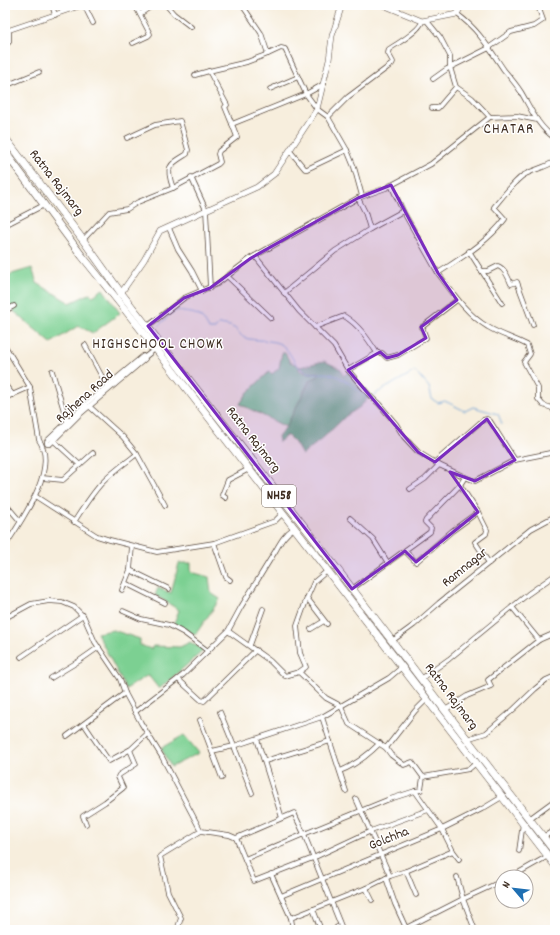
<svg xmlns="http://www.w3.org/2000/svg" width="560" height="935" font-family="Dekko,sans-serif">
<rect width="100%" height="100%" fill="#fff"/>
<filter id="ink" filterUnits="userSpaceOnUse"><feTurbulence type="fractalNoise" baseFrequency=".025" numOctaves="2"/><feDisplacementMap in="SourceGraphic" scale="8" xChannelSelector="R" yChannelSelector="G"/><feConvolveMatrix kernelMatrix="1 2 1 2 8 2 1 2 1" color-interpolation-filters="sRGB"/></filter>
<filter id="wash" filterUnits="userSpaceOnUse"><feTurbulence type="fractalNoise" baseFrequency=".012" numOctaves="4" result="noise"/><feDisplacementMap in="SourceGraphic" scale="16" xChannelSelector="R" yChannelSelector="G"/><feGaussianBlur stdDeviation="0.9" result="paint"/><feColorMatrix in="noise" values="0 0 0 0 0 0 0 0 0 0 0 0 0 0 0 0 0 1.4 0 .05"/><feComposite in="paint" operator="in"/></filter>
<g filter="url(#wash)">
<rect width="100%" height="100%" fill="#f7eedd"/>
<!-- green -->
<g fill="#7cd092" stroke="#5c7d58">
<path d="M32 268 37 283 70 303 89 294 93 296 103 289 120 313 93 333 78 326 51 343 9 307 5 305V276Z"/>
<path d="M282 353H285L290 362 299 366V370L308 374 318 372 320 376 310 380 286 427 240 404 248 392 269 372 272 374 279 368Z"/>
<path d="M179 563H191V572L209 577 211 593 220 599 195 635 174 623 179 610 155 595 158 588 171 593Z"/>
<path d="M113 630 140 639V645L151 649 153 646 180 647 190 642 204 650 159 689 148 675 126 689 97 633Z"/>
<path d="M184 735 199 753 171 767 161 748Z"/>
</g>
<!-- forest -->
<path fill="#65b27c" stroke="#506e4d" d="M324 361 341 369 343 376 348 372 370 396 360 407 346 416 323 438 302 455 295 443 287 435 279 442 278 436 286 427 310 380 319 376 318 372 308 374 300 367Z"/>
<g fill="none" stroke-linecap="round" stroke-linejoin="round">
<!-- stream -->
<g stroke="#679fd5" stroke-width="1">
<path d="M159 325 172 313 178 310C185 313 185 312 191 313 200 314 206 322 209 329H215L219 324C224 325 230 325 234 328 238 330 241 337 245 338 254 341 273 339 282 345 291 351 293 365 303 370 311 375 321 372 330 374 342 376 358 390 366 397H369"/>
<path d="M372 396 415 371 429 387 432 399 438 403 445 401 465 411 473 407 498 414 502 424"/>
</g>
</g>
</g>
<g filter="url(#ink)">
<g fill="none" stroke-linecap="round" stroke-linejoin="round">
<!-- minor casing -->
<g stroke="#57473b" stroke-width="5.5">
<g id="minor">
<path d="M52 5 55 15"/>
<path d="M84 5 93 23"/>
<path d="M166 5 174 14 191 27"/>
<path d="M242 5 261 33 268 54 281 48 285 49 306 94 317 109 328 117 347 150 354 167 362 196"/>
<path d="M140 14 153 5"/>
<path d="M457 14C479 30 489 48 504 70 510 77 516 84 521 92 531 109 538 127 555 138"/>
<path d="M427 21 440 37 450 56V67L456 87 472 98 490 117"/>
<path d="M133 43 148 36 150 34 135 5"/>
<path d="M5 45 9 42V30L83 5"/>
<path d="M209 71 247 62 268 54"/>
<path d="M195 75 209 71 227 105 225 107 232 124"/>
<path d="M433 79 447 69 487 49 511 32 534 26 543 20 539 9 536 5"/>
<path d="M5 86 39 72"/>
<path d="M270 89 298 77"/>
<path d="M432 108H438L456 87"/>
<path d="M328 117 348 97 392 64 393 62 388 53 389 49C397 44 421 30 422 21"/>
<path d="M127 138 155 125 180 121 188 150 187 154C169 165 165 166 173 188"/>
<path d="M290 151 305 169H307L347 150"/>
<path d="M191 177 206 210 210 288"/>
<path d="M391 185 403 211 438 273C461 258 488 242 505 219L494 207C501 199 515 180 524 175 534 169 545 168 555 161"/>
<path d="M358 198 365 212 370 229 403 211"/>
<path d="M5 225 44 205"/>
<path d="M169 228 178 249 192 271 202 291"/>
<path d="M83 240 109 212 127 209 138 202 173 188 218 164 220 162 218 154 219 151 237 137 232 124 306 94 324 84"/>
<path d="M469 251 502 303"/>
<path d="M255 256 299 311 334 346 348 370 371 397 379 404 396 424 404 437 418 452 439 465 465 477 460 485 426 520 425 522 431 528 430 532 352 589"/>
<path d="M482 271H488L498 266C505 269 508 277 511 284L517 282 533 325"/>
<path d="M438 273C452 292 467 315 488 327 501 335 514 338 527 345L530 354 524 362 538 388V399L543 405 552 408 555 412"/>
<path d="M227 276 271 318"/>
<path d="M284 293 335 251 370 229"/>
<path d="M5 311 14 306"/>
<path d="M148 326 184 298 217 284 251 258 358 198 386 188 431 164 490 117 517 116 537 120"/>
<path d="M315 327 344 316C359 325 368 339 377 353"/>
<path d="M85 345 107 386"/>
<path d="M5 346 30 387 39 440C59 469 21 521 5 546"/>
<path d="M143 356 145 359 78 416 50 444H47V441L87 403Z"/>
<path d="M145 357 155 349"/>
<path d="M348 370 377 353H382L387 358 398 355 426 338 422 327 457 300"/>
<path d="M52 371 67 421"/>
<path d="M5 385 13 395"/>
<path d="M5 398 30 387"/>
<path d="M54 441 80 465"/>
<path d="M137 454 165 505"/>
<path d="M435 462 483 420 487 419 490 421 515 460"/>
<path d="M465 477 475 481 515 460 555 452"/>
<path d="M42 478 63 480 93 453"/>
<path d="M460 485 478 512 487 530 486 534 475 542 489 563"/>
<path d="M410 489 425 479 439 465"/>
<path d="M35 496 97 536 110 540 157 552 214 543 275 521 283 513"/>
<path d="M226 498 222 495 228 480 249 469"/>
<path d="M5 508 8 507 20 521"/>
<path d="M350 518 373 539 388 563"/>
<path d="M74 522C83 508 91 495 101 484 112 472 125 463 137 454L123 437 90 407"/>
<path d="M214 543 226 577 230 580"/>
<path d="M405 551 416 562 452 531 478 512"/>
<path d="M130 570 169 589"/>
<path d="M125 583 165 603"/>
<path d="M122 590 130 570 132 546"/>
<path d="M307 598 327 624"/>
<path d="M123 611 141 619 169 625 184 633 208 651"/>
<path d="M5 618 31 604 49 601 62 602 74 607 84 617 95 642 120 679 125 693 141 723 162 757 201 831 160 856 168 892 181 918 177 930"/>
<path d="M311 629 324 621"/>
<path d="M228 631 270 661 285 676 299 672 326 698 341 706 349 724 386 748 415 711 427 699"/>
<path d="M539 640 555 633"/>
<path d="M392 641 414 625 439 603 531 529 555 516"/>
<path d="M250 645 263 609"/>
<path d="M21 657 83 615"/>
<path d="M299 672 306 667 300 653 297 626 307 598 314 582 327 571"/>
<path d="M51 678 79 661 99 647"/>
<path d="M178 679 201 700 204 701 256 650"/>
<path d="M421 679 449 659 528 594 555 575"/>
<path d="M445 710 467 696 491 686 488 680 539 640 512 607"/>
<path d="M135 712 183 675 228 631 241 607 276 550C281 541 285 534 294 528"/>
<path d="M220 712 234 746 322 717 389 678 402 667"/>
<path d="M322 717 346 791"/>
<path d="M200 720 222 778"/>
<path d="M84 724 109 761 131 749 147 734"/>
<path d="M67 736 125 693"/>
<path d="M257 739 282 818"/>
<path d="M467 739 486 733 514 709 535 689 546 680 555 676"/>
<path d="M386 748 391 755 404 765 412 762 423 777 421 790 415 791 387 800 304 834 294 813 236 838 254 881 313 858 371 831 428 810"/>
<path d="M212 751 234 746 252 793"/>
<path d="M265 761 330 741"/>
<path d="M340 771C356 765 368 755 380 743"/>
<path d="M423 777 469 769 476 763"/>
<path d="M415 791 442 829 453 851 459 859"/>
<path d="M356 799 390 876"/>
<path d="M529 819 555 800"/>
<path d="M86 824 83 816 105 802 123 788 118 777 119 775 136 764 130 750"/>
<path d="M201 831 229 835 236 838"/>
<path d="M543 837 555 830"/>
<path d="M519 851 523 823"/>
<path d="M245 859 304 834 341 926"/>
<path d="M406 871 416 895"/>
<path d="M271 874 291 918"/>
<path d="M511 877 548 856"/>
<path d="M386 878 395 904 406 928"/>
<path d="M366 888 372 900"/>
<path d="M281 896 442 829 482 809 502 797"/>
<path d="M313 909 321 930"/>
<path d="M337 927 338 930"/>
<path d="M293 930 291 918 366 888 390 876 406 871 453 851"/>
<path d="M408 930 406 928 463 899 457 877"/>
<path d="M475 930 463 899 502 881"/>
</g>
</g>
<!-- tertiary casing -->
<g stroke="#57473b" stroke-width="6">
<g id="tertiary">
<path d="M383 5 422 21 457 14 462 5"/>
<path d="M121 293 144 260 160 231 257 187 274 174 317 109 329 60 332 36 342 5"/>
</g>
</g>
<!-- trunk casing -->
<g stroke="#57473b" stroke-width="8">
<g id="trunk">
<path d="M5 138 83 240 121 293 311 535 467 739 555 852"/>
<path d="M5 152 82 256 139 327 555 865"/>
</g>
</g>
<!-- minor -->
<use href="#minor" stroke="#fff" stroke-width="4"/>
<!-- tertiary -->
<use href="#tertiary" stroke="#fff" stroke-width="5"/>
<!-- trunk -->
<use href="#trunk" stroke="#fff" stroke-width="7"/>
</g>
</g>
<!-- marked area -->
<path fill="#7b2cbf" fill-opacity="0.2" stroke="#7b2cbf" stroke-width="3" stroke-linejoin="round" d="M391 185 438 273 457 300 421 327 426 338 398 355 387 358 380 352 348 370 418 452 435 462 487 419 515 460 475 481 450 472 478 512 416 562 405 551 352 589 148 326 184 298 210 288 251 258 358 198Z"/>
<g text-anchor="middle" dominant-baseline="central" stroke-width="3" stroke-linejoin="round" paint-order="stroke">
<!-- shield labels -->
<rect fill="#fff" stroke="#766a62" stroke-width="1" x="262" y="485" width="34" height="22" rx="3"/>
<g font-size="13" font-weight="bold" fill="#3b2a1e">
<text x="279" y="496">NH58</text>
</g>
<!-- street labels -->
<g font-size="14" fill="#3b2a1e" stroke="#fff">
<text transform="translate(56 183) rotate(52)">Ratna Rajmarg</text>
<text transform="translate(85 397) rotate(-42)">Rajhena Road</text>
<text transform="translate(253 440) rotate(52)">Ratna Rajmarg</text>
<text transform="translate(465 568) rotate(-39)">Ramnagar</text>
<text transform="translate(451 697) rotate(53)">Ratna Rajmarg</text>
<text transform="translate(389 839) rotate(-22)">Golchha</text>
</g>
<!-- neighbourhood labels -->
<g font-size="15" letter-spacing="1" fill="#3b2a1e" stroke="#fff">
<text x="509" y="130">CHATAR</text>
<text x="158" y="345">HIGHSCHOOL CHOWK</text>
</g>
</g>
<!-- margin -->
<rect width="560" height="935" fill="none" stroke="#fff" stroke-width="20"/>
<!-- north arrow -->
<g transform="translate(514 889) rotate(298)"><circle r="19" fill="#ffffff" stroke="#b1aaa5"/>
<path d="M0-3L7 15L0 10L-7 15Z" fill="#1f6fb2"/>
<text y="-6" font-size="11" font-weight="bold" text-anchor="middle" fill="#3b2a1e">N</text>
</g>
</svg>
